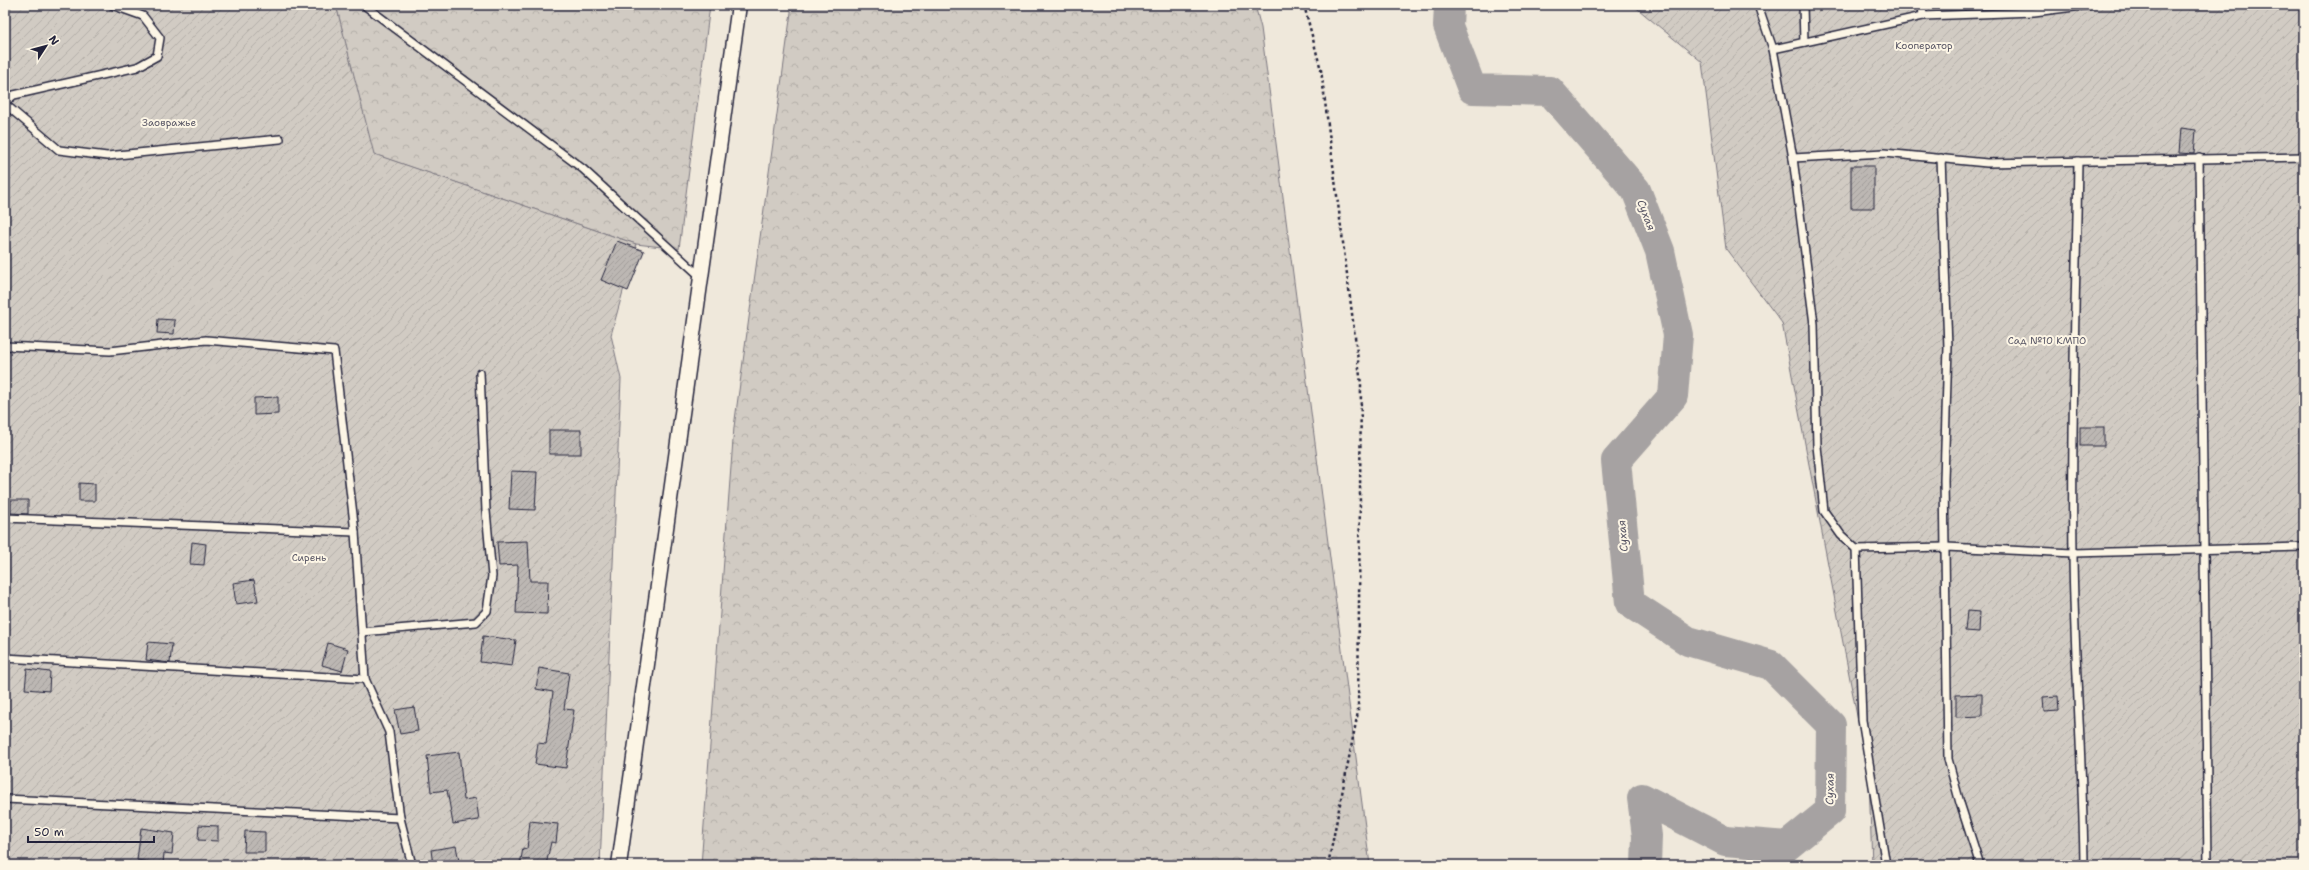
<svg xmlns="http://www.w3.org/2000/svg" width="2309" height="870" font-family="'Shantell Sans',sans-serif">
<defs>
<pattern id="forest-crowns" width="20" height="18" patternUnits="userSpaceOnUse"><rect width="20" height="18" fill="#d1cbc3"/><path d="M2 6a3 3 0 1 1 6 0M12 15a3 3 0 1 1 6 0" fill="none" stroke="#b3aea8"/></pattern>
<pattern id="garden-furrows" width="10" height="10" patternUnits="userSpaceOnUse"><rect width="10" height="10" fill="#d1cbc3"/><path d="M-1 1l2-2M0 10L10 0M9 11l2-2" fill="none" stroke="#b3aea8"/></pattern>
<pattern id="building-hatch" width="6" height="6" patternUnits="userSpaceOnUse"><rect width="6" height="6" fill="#bcb7b3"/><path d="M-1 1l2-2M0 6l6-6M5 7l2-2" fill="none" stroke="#a19d9b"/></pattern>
</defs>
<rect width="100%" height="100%" fill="#efe8db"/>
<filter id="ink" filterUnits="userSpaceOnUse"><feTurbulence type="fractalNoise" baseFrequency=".025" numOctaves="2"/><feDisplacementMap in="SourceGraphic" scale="8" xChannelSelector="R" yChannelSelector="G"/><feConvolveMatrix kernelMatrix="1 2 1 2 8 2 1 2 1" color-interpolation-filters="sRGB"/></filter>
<g filter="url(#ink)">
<!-- forest -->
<g fill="url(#forest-crowns)" stroke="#7a767f">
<path d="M336 5H710L679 249 636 244 373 154Z"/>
<path d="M792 5H1255L1261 28 1370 865H701L734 427Z"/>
</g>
<!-- garden -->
<g fill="url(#garden-furrows)" stroke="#7a767f">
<path d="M5 5H336L374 154 636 244 611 335 621 379 600 865H5Z"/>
<path d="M1633 5H2304V865H1872L1869 779 1782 323 1726 249 1702 62Z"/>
</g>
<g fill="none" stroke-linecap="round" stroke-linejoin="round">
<!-- river -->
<path stroke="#a6a2a2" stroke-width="30" d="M1449 5 1448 26 1472 89 1550 91 1636 190 1660 251 1678 335 1673 396 1616 461 1630 603 1688 641 1771 665 1831 725 1830 811 1787 846 1725 841 1642 798 1647 836 1646 865"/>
</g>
<!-- building -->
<g fill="url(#building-hatch)" stroke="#22223b">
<path d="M2181 128 2196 130 2194 154 2179 153Z"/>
<rect x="1851" y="166" width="23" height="42"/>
<path d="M617 241 644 251 628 291 601 280Z"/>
<path d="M158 319 175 320 174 334 157 333Z"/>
<path d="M278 397V414L254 415V398Z"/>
<rect x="2080" y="427" width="24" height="19"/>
<rect x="549" y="430" width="32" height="24"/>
<path d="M511 471 537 472 535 510 509 509Z"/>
<path d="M79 483 95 484V501H79Z"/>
<path d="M11 500H28V514L11 513Z"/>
<path d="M528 541 530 581H548L547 614 516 613 518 565 499 566 497 542Z"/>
<path d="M192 542 206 544 204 565 190 564Z"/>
<path d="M254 580 258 601 236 604 233 583Z"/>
<path d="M1967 611 1980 612 1979 632 1965 631Z"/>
<path d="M483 636 516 640 512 666 480 662Z"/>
<path d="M148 642 172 644 170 663 146 660Z"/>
<path d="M328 643 348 649 342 671 322 665Z"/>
<path d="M539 668 569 673 564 709 574 710 566 768 535 764 538 743 546 744 553 692 536 689Z"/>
<path d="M27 669 50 672 49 691 25 689Z"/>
<path d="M1982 694V716L1956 717V695Z"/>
<path d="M2058 696 2059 711 2044 712 2043 697Z"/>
<path d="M414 707 418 731 400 734 395 710Z"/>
<path d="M459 752 464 800 476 798 479 820 453 824 447 790 431 792 427 756Z"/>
<path d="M530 821 558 824 556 843 551 842 546 865H520L523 848 527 849Z"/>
<path d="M199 825 218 826V841L198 840Z"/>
<path d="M141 828 174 833 172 854 164 853 163 864 137 860Z"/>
<path d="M245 831 265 832V852H244Z"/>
<path d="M456 846 459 861 433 865 431 850Z"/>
</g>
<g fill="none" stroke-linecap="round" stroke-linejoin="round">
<!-- lane casing -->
<g stroke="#22223b" stroke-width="10">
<g id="lane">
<path d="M364 5 583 169 701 277"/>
<path d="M1758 5 1773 49 1793 158 1814 324 1817 446 1824 511 1841 535 1856 549 1862 720 1886 865"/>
<path d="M1803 5 1804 42"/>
<path d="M1922 5 1923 16"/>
<path d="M1773 49 1923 16 2034 12 2090 5"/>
<path d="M5 102 14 95 137 67 157 56 160 38 143 16 112 5"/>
<path d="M5 104 59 150 107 156 280 139"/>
<path d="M1793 158 1884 153 1987 163 2304 157"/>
<path d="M1941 158 1948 347 1944 480 1948 759 1960 803 1980 865"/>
<path d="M2199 158 2208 865"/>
<path d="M2078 161C2076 292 2071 423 2073 554 2074 658 2083 761 2084 865"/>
<path d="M5 346 110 351 206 340 334 351 355 532 365 679 389 732 400 818 412 865"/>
<path d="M5 518 355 532"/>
<path d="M1856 549 1946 547 2073 553 2304 547"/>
<path d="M362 632 476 622 487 611 492 576 486 511 480 373"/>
<path d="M5 658 365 679"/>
<path d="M5 799 400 818"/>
</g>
</g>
<!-- street casing -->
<g stroke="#22223b" stroke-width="17">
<path id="street" d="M619 865 739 5"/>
</g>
<!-- path -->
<path stroke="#22223b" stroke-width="2.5" stroke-dasharray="3 3" stroke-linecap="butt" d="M1304 5 1321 70 1361 384 1358 712 1328 865"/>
<!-- lane -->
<use href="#lane" stroke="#fcf5e5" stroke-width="7"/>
<!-- street -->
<use href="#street" stroke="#fcf5e5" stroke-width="14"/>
</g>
</g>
<g text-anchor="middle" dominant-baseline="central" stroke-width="4" stroke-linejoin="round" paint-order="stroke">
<!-- park labels -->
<g font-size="10" fill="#575564" stroke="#fcf5e5">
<text x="1924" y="45">Кооператор</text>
<text x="169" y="122">Заовражье</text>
<text x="2047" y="340">Сад №10 КМПО</text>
<text x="309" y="557">Сирень</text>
</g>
<!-- water labels -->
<g font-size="11" font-style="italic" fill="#575564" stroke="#fcf5e5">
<text transform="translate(1646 215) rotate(69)">Сухая</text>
<text transform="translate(1623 536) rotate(-95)">Сухая</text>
<text transform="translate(1830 789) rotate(-89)">Сухая</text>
</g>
</g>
<!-- margin -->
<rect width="2309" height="870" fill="none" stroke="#fcf5e5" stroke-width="20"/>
<rect x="10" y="10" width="2289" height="850" fill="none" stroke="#22223b" stroke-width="1.5" filter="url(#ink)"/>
<!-- north arrow -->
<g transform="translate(46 46) rotate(54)" stroke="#fcf5e5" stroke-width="3" paint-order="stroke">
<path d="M0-3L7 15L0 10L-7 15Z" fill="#22223b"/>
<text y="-6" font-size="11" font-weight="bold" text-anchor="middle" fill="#22223b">N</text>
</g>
<!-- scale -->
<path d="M28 836v6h126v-6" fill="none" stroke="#22223b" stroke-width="2"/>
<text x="34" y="836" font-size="12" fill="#22223b" stroke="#fcf5e5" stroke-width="3" paint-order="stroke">50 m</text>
</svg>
